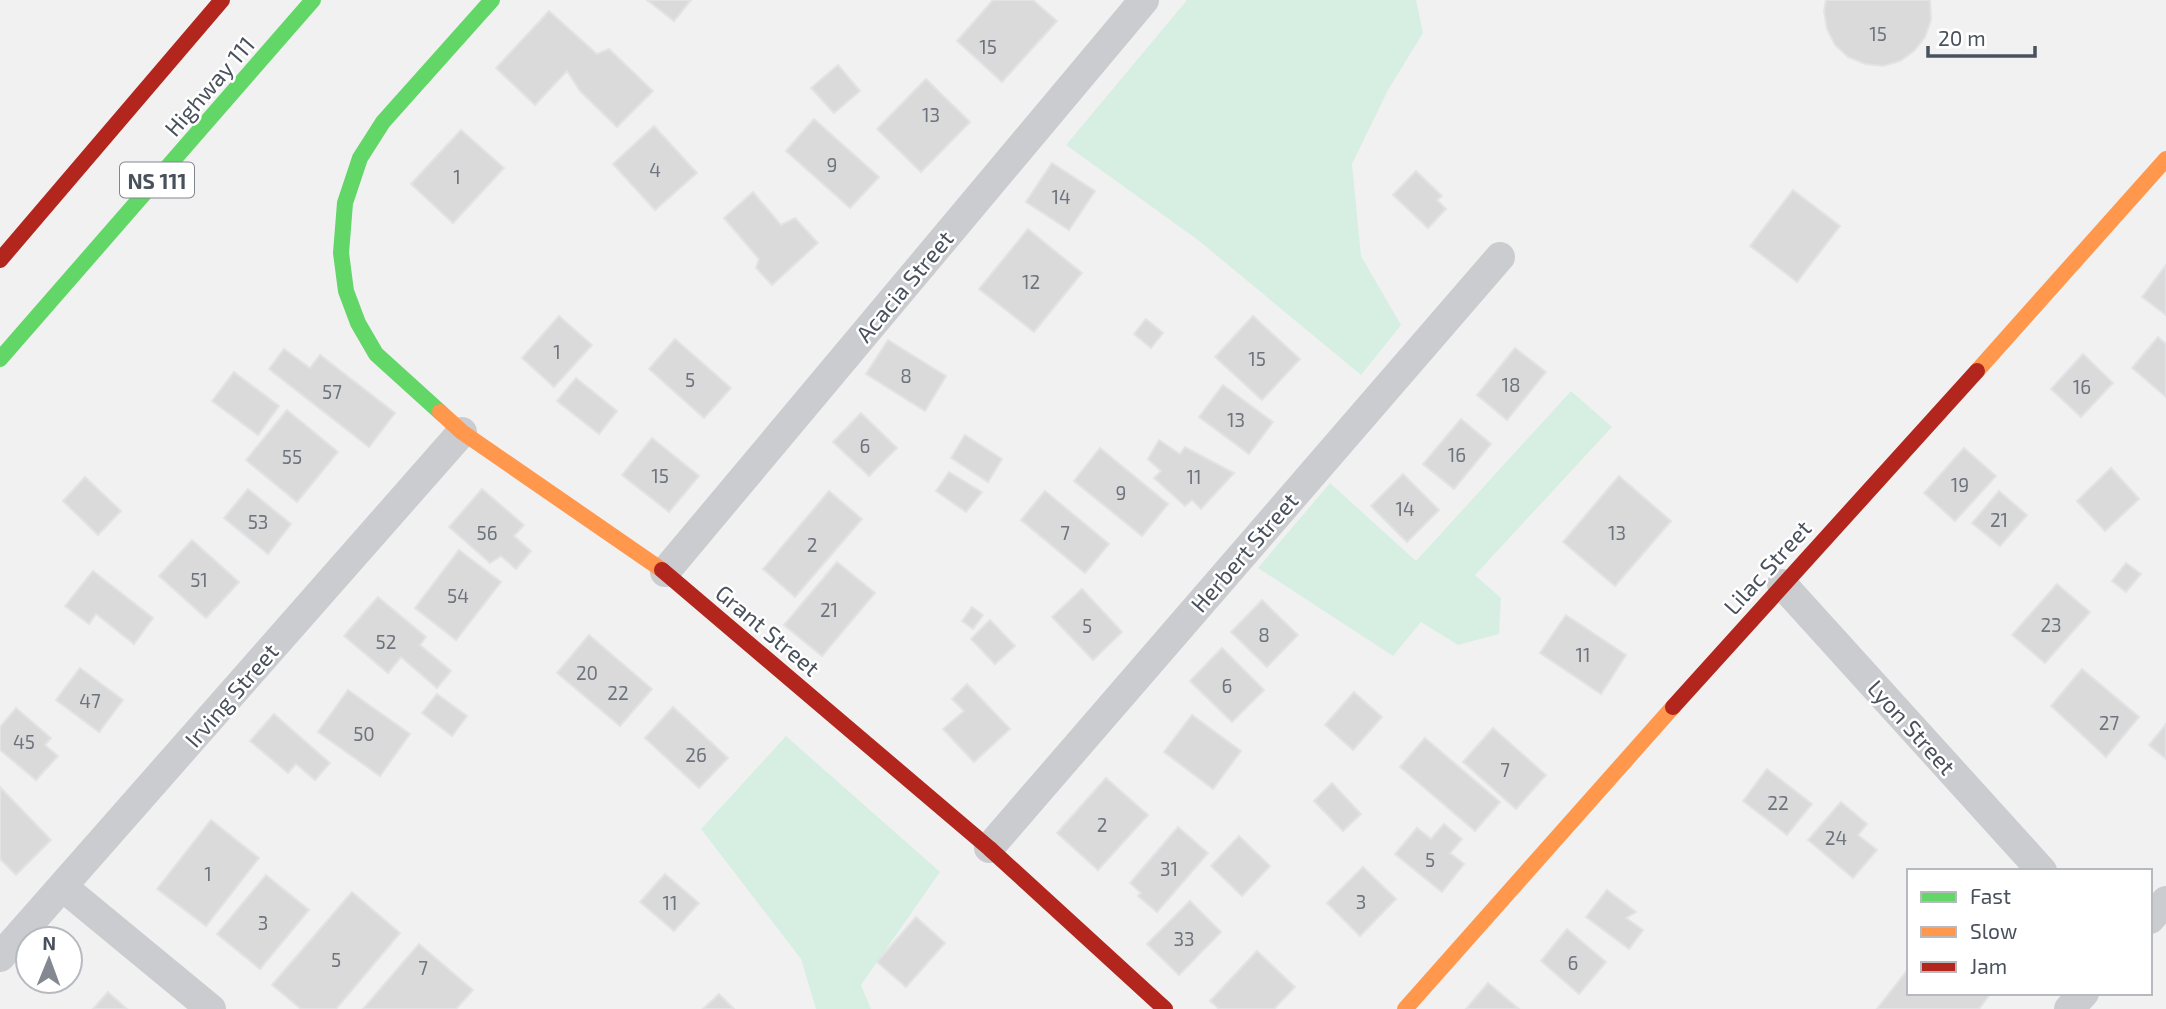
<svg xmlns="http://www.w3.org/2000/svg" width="2166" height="1009" font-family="'Exo 2',sans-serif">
<rect width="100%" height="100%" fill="#f1f1f1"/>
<!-- green -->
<g fill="#d7efe3">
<path d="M1187 0H1416L1423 33 1388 90 1352 164 1361 256 1401 325 1361 375 1198 240 1066 145Z"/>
<path d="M1571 391 1612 427 1475 575 1501 598 1499 634 1458 645 1421 622 1393 656 1258 568 1330 483 1416 561Z"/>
<path d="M786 736 940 872 861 985 871 1009H816L801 959 701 829Z"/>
</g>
<!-- building -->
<g fill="#dadadb" stroke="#e2e3e4" stroke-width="2">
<path d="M647 0H691L674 21Z"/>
<path d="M993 0H1033L1057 21 1002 82 957 41Z"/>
<path d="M1826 0H1930L1931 20 1925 37 1914 51 1900 61 1883 66 1865 64 1848 57 1835 45 1827 29 1824 11Z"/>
<path d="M549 11 597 54 609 49 653 91 617 127 580 91 567 71 535 105 496 68Z"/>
<path d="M838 65 860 91 834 113 811 88Z"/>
<path d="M926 79 970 122 921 172 877 129Z"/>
<path d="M814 119 879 177 850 208 786 151Z"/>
<path d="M654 126 697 173 655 210 613 164Z"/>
<path d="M461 130 504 168 453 223 411 184Z"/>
<path d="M1052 163 1095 191 1069 230 1026 202Z"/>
<path d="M1416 171 1442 196 1437 200 1446 209 1428 228 1393 195Z"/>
<path d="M1793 190 1840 226 1797 282 1750 246Z"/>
<path d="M753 192 781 225 795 218 818 243 772 285 756 268 759 259 724 218Z"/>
<path d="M1028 229 1082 273 1034 332 979 289Z"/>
<path d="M2166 265V315L2142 297Z"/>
<path d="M559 316 592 345 554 387 522 358Z"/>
<path d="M1253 316 1300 359 1262 400 1215 357Z"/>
<path d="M1146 319 1163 333 1151 348 1134 334Z"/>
<path d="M2158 337 2166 344V397L2132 368Z"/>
<path d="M675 339 731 388 704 418 649 369Z"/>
<path d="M888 340 946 376 925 411 866 374Z"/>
<path d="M1515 348 1546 372 1507 420 1477 395Z"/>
<path d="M284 349 310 368 320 355 395 413 369 447 269 369Z"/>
<path d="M2083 354 2113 383 2081 417 2051 389Z"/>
<path d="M234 372 279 406 258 435 212 401Z"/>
<path d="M576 378 617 411 599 434 557 401Z"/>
<path d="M1223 385 1273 422 1249 454 1199 417Z"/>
<path d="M287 410 338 452 297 502 246 460Z"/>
<path d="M861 413 897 448 869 476 833 442Z"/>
<path d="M1461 419 1491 444 1454 489 1423 464Z"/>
<path d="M965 435 1002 459 988 482 951 458Z"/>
<path d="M652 438 699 476 669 512 622 475Z"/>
<path d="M1159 440 1180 454 1185 447 1234 473 1201 509 1192 500 1185 506 1154 478 1161 471 1148 459Z"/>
<path d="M1100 448 1168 504 1142 536 1074 481Z"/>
<path d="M1964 448 1996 476 1955 521 1924 493Z"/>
<path d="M2111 468 2139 499 2105 531 2077 501Z"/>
<path d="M949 472 982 492 966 512 936 491Z"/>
<path d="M1403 474 1439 510 1407 542 1371 506Z"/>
<path d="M1619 476 1671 521 1615 586 1563 542Z"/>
<path d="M85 477 121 511 98 535 63 501Z"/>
<path d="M248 489 291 524 268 554 224 518Z"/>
<path d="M482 489 524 525 514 536 531 551 516 569 501 556 490 563 449 527Z"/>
<path d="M829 491 862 519 795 597 763 569Z"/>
<path d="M1045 491 1109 544 1085 573 1021 520Z"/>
<path d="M1999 491 2027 515 2000 546 1972 523Z"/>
<path d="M192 540 239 582 206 618 159 576Z"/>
<path d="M459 550 501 582 456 640 415 608Z"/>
<path d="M837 562 875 593 822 656 784 625Z"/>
<path d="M2126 563 2141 574 2126 592 2112 581Z"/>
<path d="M93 571 153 618 134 644 96 614 89 624 65 606Z"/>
<path d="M2057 584 2090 612 2045 663 2012 635Z"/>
<path d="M1082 589 1122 632 1093 660 1052 617Z"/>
<path d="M378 597 426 637 420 645 451 671 437 688 401 657 388 673 344 636Z"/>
<path d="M1262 600 1298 635 1267 667 1231 632Z"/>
<path d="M972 607 983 615 973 629 962 621Z"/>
<path d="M1566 615 1626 655 1601 694 1540 653Z"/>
<path d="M990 620 1015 646 995 664 971 639Z"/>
<path d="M589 635 652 689 620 726 557 673Z"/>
<path d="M1222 648 1264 690 1232 722 1190 681Z"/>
<path d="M80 668 123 700 99 732 56 700Z"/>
<path d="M2082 669 2139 717 2106 757 2051 706Z"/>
<path d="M967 684 1010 729 974 762 943 729 964 711 952 699Z"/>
<path d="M348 690 410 734 380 776 318 732Z"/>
<path d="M1354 692 1382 717 1353 750 1325 725Z"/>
<path d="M437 694 467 716 452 736 422 713Z"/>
<path d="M673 707 728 758 699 788 645 738Z"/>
<path d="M16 708 51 738 45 745 58 756 36 780 0 750V727Z"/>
<path d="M274 714 330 763 315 780 296 764 288 773 250 741Z"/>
<path d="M1192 715 1241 751 1213 789 1164 752Z"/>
<path d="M2166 724V759L2149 745Z"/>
<path d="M1493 728 1546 775 1516 809 1463 762Z"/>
<path d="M1425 738 1500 802 1475 831 1400 767Z"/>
<path d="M1767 769 1812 804 1787 835 1743 801Z"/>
<path d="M1106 778 1148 815 1098 870 1057 833Z"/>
<path d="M1332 783 1361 814 1343 831 1314 801Z"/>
<path d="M0 787 51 840 16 875 0 859Z"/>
<path d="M1841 802 1867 824 1858 835 1877 850 1853 878 1808 840Z"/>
<path d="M211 820 259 858 206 926 157 889Z"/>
<path d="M1444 824 1462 839 1450 853 1464 864 1442 892 1395 854 1417 828 1431 839Z"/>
<path d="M1178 827 1208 853 1157 912 1138 896 1141 893 1130 883Z"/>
<path d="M1239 836 1270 866 1242 896 1211 866Z"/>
<path d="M1363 867 1396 899 1360 936 1327 903Z"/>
<path d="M665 874 699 903 674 931 640 902Z"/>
<path d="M266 875 309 910 260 969 217 934Z"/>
<path d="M1607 890 1636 912 1626 918 1643 930 1629 949 1586 917Z"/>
<path d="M352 892 400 933 336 1009H301L272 985Z"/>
<path d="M1190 901 1221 932 1179 975 1147 944Z"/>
<path d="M916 917 945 943 906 987 877 962Z"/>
<path d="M1567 929 1606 962 1579 994 1541 961Z"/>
<path d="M419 944 473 990 456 1009H363Z"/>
<path d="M1257 951 1295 987 1274 1009H1219L1210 1001Z"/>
<path d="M1909 968V993L1990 994 1979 1009H1877Z"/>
<path d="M1488 983 1519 1009H1466Z"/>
<path d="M108 992 127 1009H93Z"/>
<path d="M719 994 734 1009H703Z"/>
</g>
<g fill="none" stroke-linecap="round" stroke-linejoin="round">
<!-- street -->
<g stroke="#cbcccf" stroke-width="30">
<path d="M665 572 1144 0"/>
<path d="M1782 584 2042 871"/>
<path d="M989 848 1500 257"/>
<path d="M63 887 211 1009"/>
<path d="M2150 919 2166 901"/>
<path d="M0 957 462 432"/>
<path d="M2069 1009 2084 993"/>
</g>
<!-- fast -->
<g stroke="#63d668" stroke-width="16">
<path d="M0 359 313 0"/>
<path d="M440 412 376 354 358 323 346 291 341 253 345 203 360 158 383 122 492 0"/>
</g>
<!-- slow -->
<g stroke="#ff974d" stroke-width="16">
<path d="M1977 371 2166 159"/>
<path d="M440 412 462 432 662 570"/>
<path d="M1405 1009 1673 707"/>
</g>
<!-- jam -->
<g stroke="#b3261e" stroke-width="16">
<path d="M0 260 222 0"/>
<path d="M662 570 989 848 1165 1009"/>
<path d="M1673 707 1977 371"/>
</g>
</g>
<g text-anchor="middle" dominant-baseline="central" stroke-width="5" stroke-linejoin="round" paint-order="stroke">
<!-- number labels -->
<g font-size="19" fill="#6e747d">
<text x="1878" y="33">15</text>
<text x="988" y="46">15</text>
<text x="931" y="114">13</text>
<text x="832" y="164">9</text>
<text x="655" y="169">4</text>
<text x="457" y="176">1</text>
<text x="1061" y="196">14</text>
<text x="1031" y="281">12</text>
<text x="557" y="351">1</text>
<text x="1257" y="358">15</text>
<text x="906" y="375">8</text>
<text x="690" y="379">5</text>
<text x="1511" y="384">18</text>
<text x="2082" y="386">16</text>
<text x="332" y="391">57</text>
<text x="1236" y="419">13</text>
<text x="865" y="445">6</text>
<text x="1457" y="454">16</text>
<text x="292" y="456">55</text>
<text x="660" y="475">15</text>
<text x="1194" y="476">11</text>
<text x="1960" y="484">19</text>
<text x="1121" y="492">9</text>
<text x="1405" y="508">14</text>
<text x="1999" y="519">21</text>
<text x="258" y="521">53</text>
<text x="487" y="532">56</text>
<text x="1065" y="532">7</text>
<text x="1617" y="532">13</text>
<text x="812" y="544">2</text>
<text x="199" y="579">51</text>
<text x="458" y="595">54</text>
<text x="829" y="609">21</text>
<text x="2051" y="624">23</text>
<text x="1087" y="625">5</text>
<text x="1264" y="634">8</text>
<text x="386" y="641">52</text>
<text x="1583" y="654">11</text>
<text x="587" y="672">20</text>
<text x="1227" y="685">6</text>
<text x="618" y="692">22</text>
<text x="90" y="700">47</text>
<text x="2109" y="722">27</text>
<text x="364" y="733">50</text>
<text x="24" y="741">45</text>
<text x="696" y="754">26</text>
<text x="1505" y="769">7</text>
<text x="1778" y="802">22</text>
<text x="1102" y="824">2</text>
<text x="1836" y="837">24</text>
<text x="1430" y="859">5</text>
<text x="1169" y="868">31</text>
<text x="208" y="873">1</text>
<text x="1361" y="901">3</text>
<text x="670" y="902">11</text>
<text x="263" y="922">3</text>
<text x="1184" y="938">33</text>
<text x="336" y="959">5</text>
<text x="1573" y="962">6</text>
<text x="423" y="967">7</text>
</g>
<!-- shield labels -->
<rect fill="#fff" stroke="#80858e" stroke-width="2" x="120" y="162.5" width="74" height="35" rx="5"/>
<g font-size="21" font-weight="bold" fill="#49515d">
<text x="157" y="180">NS 111</text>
</g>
<!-- street labels -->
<g font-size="23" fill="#49515d" stroke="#fff">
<text transform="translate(209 86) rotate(-49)">Highway 111</text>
<text transform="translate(904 286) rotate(-50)">Acacia Street</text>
<text transform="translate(1244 552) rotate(-49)">Herbert Street</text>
<text transform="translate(1767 567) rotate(-48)">Lilac Street</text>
<text transform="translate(768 630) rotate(40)">Grant Street</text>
<text transform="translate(231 695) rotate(-49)">Irving Street</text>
<text transform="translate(1912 727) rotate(48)">Lyon Street</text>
</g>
</g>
<!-- legend -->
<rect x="1907" y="869" width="245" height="126" fill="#ffffff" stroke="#b6b9be" stroke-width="2"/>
<rect x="1921" y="892" width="35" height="10" fill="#63d668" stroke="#b6b9be" stroke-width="2"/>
<text x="1970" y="904" font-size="21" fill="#49515d">Fast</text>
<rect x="1921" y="927" width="35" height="10" fill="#ff974d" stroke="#b6b9be" stroke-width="2"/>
<text x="1970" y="939" font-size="21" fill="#49515d">Slow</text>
<rect x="1921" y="962" width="35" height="10" fill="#b3261e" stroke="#b6b9be" stroke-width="2"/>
<text x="1970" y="974" font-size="21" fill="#49515d">Jam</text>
<!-- north arrow -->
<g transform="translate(49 960) rotate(1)"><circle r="33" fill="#ffffff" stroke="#b6b9be" stroke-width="2"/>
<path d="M0-5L12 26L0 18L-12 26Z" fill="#848991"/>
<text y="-10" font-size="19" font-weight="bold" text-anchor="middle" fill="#49515d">N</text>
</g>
<!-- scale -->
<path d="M1928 46v10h107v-10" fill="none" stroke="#49515d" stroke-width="3.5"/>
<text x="1938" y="46" font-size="21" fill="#49515d" stroke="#ffffff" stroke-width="5" paint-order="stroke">20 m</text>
</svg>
